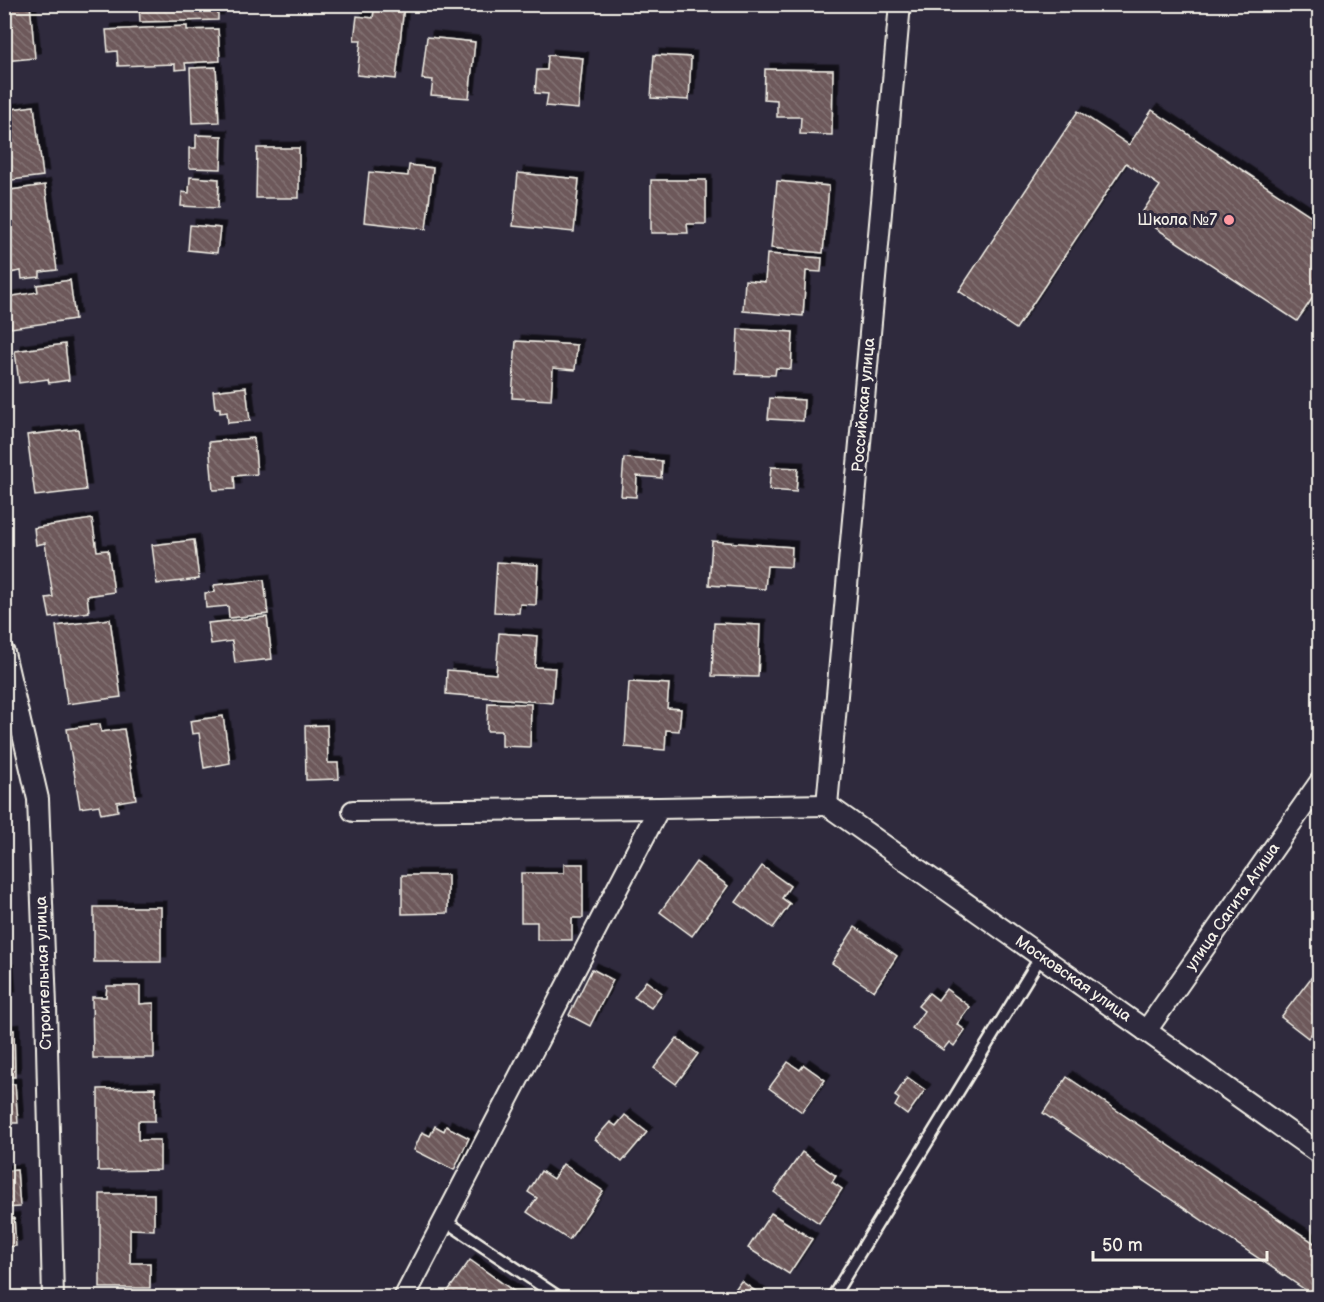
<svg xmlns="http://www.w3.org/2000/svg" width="1324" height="1302" font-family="'Balsamiq Sans',sans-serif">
<defs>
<pattern id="building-back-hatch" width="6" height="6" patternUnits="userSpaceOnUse" patternTransform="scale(1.5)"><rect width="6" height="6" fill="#6d595a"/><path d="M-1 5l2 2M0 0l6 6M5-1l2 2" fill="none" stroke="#827172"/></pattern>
<filter id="shadow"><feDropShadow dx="5.5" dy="-5.5" stdDeviation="0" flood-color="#0009"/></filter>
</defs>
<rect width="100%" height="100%" fill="#2f2a3d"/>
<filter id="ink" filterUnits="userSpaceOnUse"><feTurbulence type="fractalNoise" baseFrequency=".0167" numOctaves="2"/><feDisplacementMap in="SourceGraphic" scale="12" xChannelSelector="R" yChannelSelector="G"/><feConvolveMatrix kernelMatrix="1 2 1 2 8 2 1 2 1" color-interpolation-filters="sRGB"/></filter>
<g filter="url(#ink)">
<!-- building -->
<g fill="url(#building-back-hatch)" stroke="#f4f1e8" stroke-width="1.5" filter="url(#shadow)">
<path d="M30 4 35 58 4 61V5Z"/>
<path d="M139 4H218V20L140 22Z"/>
<path d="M375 4 404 6 396 79 357 75 361 40H354L357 16 373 18Z"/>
<path d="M187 26V30L218 29 220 61 185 63 186 69 175 70V64L118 66 117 51 108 52 106 30Z"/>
<path d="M427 37 475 42 469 98 431 95 433 80 422 79Z"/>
<path d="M548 55 583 58 578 109 546 106 548 94 535 93 537 70H547Z"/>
<path d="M654 55 691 57 689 100 651 98Z"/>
<path d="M216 67 219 122 192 123 190 68Z"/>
<path d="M765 69 833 70 832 135 800 134 801 117H777V100L764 99Z"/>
<path d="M34 106 43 176 4 181V110Z"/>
<path d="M1152 110 1320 222V287L1297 321 1139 217 1160 186 1126 163 1016 329 959 291 1078 111 1129 145Z"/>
<path d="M196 135 222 136 221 169 189 168V148H196Z"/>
<path d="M257 148H299V198H256Z"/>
<path d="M409 165 433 168 426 229 364 222 369 172 408 176Z"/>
<path d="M518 173 579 179 574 232 513 226Z"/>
<path d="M190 177 219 179 218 208 181 206 182 192 189 193Z"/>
<path d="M651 180H706V224H687L688 233H651Z"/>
<path d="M777 181 829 186 823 253 771 248Z"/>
<path d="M45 185 57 270 40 272V277L22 279 21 271 4 274V191Z"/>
<path d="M190 225 220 228 217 253 188 250Z"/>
<path d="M767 254 822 258 821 272 806 271 803 316 743 311 745 280 765 282Z"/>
<path d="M70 280 75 319 11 328 7 297 38 292 37 285Z"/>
<path d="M738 329 793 332 791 369 776 368 775 375 736 374Z"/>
<path d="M516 341 577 345 575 370 553 368 551 400 512 398Z"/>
<path d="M65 344 69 380 49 383 48 379 19 383 15 351Z"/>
<path d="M246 387 250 421 228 423 227 412 220 413V408H215L213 391Z"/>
<path d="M770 398 804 400 803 421 768 419Z"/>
<path d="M78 429 86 490 35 496 27 435Z"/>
<path d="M254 438 257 474 234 476 235 489 213 490 209 442Z"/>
<path d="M624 458 662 461 661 478 637 476 636 497 621 496Z"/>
<path d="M771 467 798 468 796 492 769 490Z"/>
<path d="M92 519 97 551 108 550 114 592 87 596 89 612 50 618 46 598 53 597 45 543 36 545 34 528Z"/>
<path d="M194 540 199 579 157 584 152 545Z"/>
<path d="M712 541 792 547 791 567 767 566 765 589 709 585Z"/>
<path d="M497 562 538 565 536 605 520 604 519 613 494 612Z"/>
<path d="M264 580 268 614 229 618 228 606 206 608 205 593 215 592 214 585Z"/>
<path d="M267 617 272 659 235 663 232 641 211 644 208 623Z"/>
<path d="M110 619 121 697 67 704 56 626Z"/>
<path d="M714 623 760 625 758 677 712 676Z"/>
<path d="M499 633 537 636 535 667 555 668 552 703 446 694 447 670 496 674Z"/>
<path d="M629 682 669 684 667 708 681 709 679 731 666 730 665 750 625 747Z"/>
<path d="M488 703 531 704 530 747 502 746V731H487Z"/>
<path d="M223 716 230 763 204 768 199 733 192 734 190 721Z"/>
<path d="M100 724 101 732 124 729 136 799 117 802 118 811 101 814 99 805 80 808 67 729Z"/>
<path d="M327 725 328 763H338L339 779 306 780 305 726Z"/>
<path d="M696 862 728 886 692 936 660 912Z"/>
<path d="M564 864H583V918H572V940H537V922H521V873H564Z"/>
<path d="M762 866 790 886 782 898 790 904 773 928 736 902Z"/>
<path d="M402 875H448V913L402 914Z"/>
<rect x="94" y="907" width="67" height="55"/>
<path d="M855 927 897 956 874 991 832 963Z"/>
<path d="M592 969 613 980 590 1026 569 1015Z"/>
<path d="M8 970 10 996 4 997V971Z"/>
<path d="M1317 970 1320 972V1023L1308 1038 1281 1017Z"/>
<path d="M646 981 662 993 651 1008 634 997Z"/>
<path d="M107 986H140V1004L154 1003V1058H93L92 997H106Z"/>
<path d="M946 989 970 1007 957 1024 965 1030 954 1046 949 1042 943 1050 912 1028 924 1011 918 1006 929 993 938 1000Z"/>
<path d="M14 1030 15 1077H4V1031Z"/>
<path d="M677 1038 698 1054 676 1084 654 1068Z"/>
<path d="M788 1062 800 1070 804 1065 825 1080 802 1112 769 1088Z"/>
<path d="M907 1077 925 1090 907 1115 895 1106 899 1099 895 1096Z"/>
<path d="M1067 1077 1320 1247V1286L1313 1295 1043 1113Z"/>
<path d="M4 1084H15L18 1123H4Z"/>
<path d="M155 1088V1121H138V1140H160V1170L98 1171V1089Z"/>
<path d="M625 1115 647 1132 622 1162 595 1139 610 1122 616 1126Z"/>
<path d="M435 1126 444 1131 446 1126 469 1138 454 1170 414 1150 422 1132 430 1136Z"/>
<path d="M802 1152 836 1176 832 1182 842 1189 819 1223 774 1192Z"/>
<path d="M563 1164 603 1191 569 1240 527 1212 537 1198 528 1192 541 1171 553 1179Z"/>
<path d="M17 1170 20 1207 4 1208V1171Z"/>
<path d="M100 1194H154V1230L130 1229V1263H150V1288H100Z"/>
<path d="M771 1213 812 1239 789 1274 748 1248Z"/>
<path d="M14 1218 16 1246 4 1247V1219Z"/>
<path d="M470 1260 523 1298H443Z"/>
<path d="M741 1281 765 1298H729Z"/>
</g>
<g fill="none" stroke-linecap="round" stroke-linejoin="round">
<!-- lane casing -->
<g stroke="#f4f1e8" stroke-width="15">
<g id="lane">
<path d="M444 1220 560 1298"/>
<path d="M832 1298 1041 956"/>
</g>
</g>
<!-- street casing -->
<g stroke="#f4f1e8" stroke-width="24">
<g id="street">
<path d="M4 653 38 799 46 1006 53 1298"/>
<path d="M827 805 900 4"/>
<path d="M827 805 1320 1154"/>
<path d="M353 811 659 808"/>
<path d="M1146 1031 1320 782"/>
<path d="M404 1298 659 808 827 805"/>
</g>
</g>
<!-- lane -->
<use href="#lane" stroke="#2f2a3d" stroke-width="10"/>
<!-- street -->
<use href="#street" stroke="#2f2a3d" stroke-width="20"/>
</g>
</g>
<!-- markers -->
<circle fill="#ff9aa2" stroke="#2f2a3d" stroke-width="2" cx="1229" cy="220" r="6"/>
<g text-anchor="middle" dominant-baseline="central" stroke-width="6" stroke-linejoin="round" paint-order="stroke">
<!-- poi labels -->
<g font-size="16" fill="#f4f1e8" stroke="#2f2a3d" text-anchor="end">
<text x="1217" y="220">Школа №7</text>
</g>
<!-- street labels -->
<g font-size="16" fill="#f4f1e8" stroke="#2f2a3d">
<text transform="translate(864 405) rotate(-85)">Российская улица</text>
<text transform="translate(1233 907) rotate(-55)">улица Сагита Агиша</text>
<text transform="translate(44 973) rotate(-92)">Строительная улица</text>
<text transform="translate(1073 979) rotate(35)">Московская улица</text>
</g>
</g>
<!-- margin -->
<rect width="1324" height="1302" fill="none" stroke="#2f2a3d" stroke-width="24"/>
<rect x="12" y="12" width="1300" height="1278" fill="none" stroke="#f4f1e8" stroke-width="2" filter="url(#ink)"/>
<!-- scale -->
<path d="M1093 1251v9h174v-9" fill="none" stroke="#f4f1e8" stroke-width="3"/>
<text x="1102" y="1251" font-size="18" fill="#f4f1e8" stroke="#2f2a3d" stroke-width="4.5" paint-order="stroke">50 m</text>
</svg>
